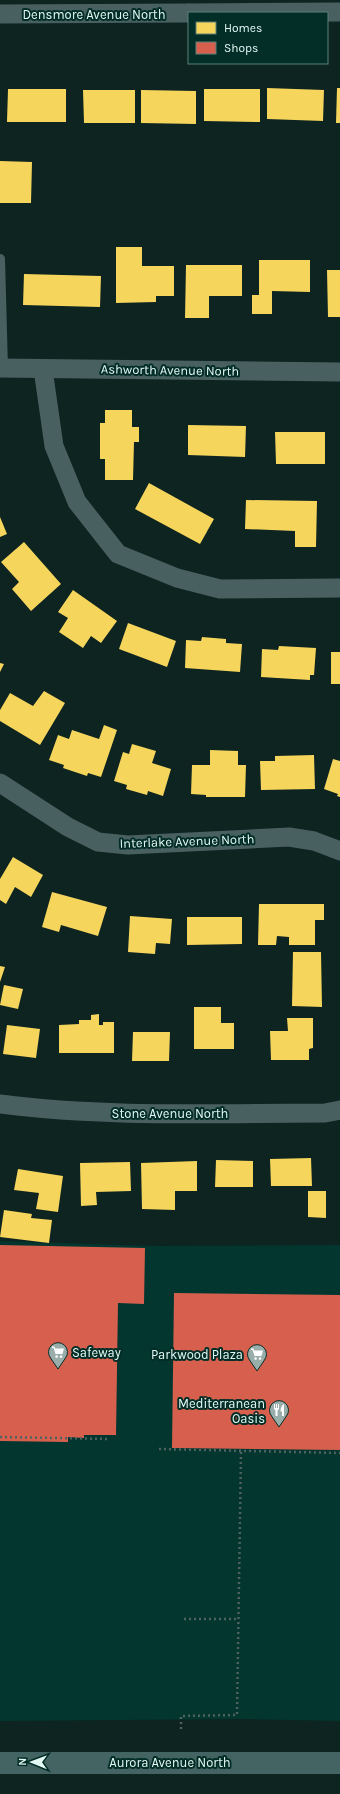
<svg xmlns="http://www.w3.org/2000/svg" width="340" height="1794" font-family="Karla,sans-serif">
<rect width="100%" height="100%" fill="#0d2421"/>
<!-- built -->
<path fill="#02362f" d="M0 1241 155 1246 340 1245V1721L240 1719 0 1721Z"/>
<!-- homes -->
<g fill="#f6d55c">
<path d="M267 88 324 90 323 121 267 119Z"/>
<path d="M337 88H340V123H336Z"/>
<path d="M8 89H66V122H7Z"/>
<path d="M204 89H260V122L204 121Z"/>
<path d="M83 90H135V123H84Z"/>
<path d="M141 90 196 91V124L141 123Z"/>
<path d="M0 161 32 162 31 203H0Z"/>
<path d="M116 247H142V266H174V296H156V302L116 303Z"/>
<path d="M259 260H310V292L272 291V314H252V295H259Z"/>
<path d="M186 265H242V296H209V318H185Z"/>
<path d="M327 270H340V317H328Z"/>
<path d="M24 274 101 276 100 307 23 305Z"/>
<path d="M105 410H132V427H139V442H134L133 480H105V459H100V423H105Z"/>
<path d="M188 425 246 426 245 457 188 455Z"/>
<path d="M275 432H325V464H276Z"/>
<path d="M149 483 214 519 200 544 135 509Z"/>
<path d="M246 500 317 501 316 547H295V531L245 529Z"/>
<path d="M0 517 7 534 0 537Z"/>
<path d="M24 542 61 584 31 611 12 589 19 582 1 562Z"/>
<path d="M73 590 117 621 101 643 91 636 83 648 59 632 68 618 58 612Z"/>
<path d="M128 623 176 641 167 667 119 649Z"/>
<path d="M202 637 226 639V643L242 644 240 672 185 668 186 640 201 641Z"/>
<path d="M279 646 316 648 314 675H310V680L261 677 262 649 278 650Z"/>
<rect x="331" y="652" width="9" height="32"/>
<path d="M0 663 4 664 0 672Z"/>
<path d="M44 691 65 703 40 745 0 721V710L10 693 33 706Z"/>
<path d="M104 725 117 730 101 777 88 773 87 776 63 768 64 765 49 760 58 735 69 739 72 730 99 739Z"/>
<path d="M132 744 156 751 152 763 171 769 163 796 148 791 147 795 126 789 127 785 114 781 123 752 129 754Z"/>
<path d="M210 750 238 751V765H246L245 797H206V795L191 794 192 765H210Z"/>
<path d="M314 755 315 789 261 790 260 761H275V756Z"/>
<path d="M333 759 340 761V797L337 796 338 794 324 789Z"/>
<path d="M13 857 43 875 31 897 15 887 6 904 0 900V879Z"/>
<path d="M52 892 107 907 98 936 61 925 59 932 42 927Z"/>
<path d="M259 904H324V920H315V945H289V937L277 936 276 945H258Z"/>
<path d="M130 916 172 919 170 944 156 943 155 954 128 952Z"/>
<path d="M187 917H242V944L187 945Z"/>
<path d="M293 952H321L322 1007 292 1006Z"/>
<path d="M0 966 5 967 0 982Z"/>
<path d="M4 985 23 989 18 1009 0 1005Z"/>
<path d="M194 1007H221V1023H234V1049H194Z"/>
<path d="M99 1014V1025H103V1022H114V1053H59V1025L79 1024V1020H91V1015Z"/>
<path d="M287 1018H313V1048L309 1049V1060H271L270 1031H288Z"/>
<path d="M7 1025 40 1029 36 1058 3 1054Z"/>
<path d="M133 1032H170L169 1061H132Z"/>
<path d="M311 1158 312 1186H271L270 1159Z"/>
<path d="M216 1160 253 1161V1187H215Z"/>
<path d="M197 1161V1191H175V1210L142 1209 141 1163Z"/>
<path d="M130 1162 131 1191 96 1192 97 1205 81 1206 80 1163Z"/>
<path d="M18 1169 63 1176 58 1212 36 1209 39 1193 14 1190Z"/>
<path d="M308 1191H326V1218L308 1217Z"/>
<path d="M4 1210 32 1214 31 1218 52 1220 49 1243 0 1237Z"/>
</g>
<!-- shops -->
<g fill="#d6604d">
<path d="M0 1245 145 1248 144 1304 118 1303 116 1435H84V1438L68 1437V1442L0 1441Z"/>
<path d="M174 1293 340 1295V1450L172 1448Z"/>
</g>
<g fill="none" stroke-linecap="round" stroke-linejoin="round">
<!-- path -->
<g stroke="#4f6261" stroke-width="2.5" stroke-dasharray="2 3" stroke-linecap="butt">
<path d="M0 1437 110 1439"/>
<path d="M159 1449 340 1453"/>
<path d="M184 1619H238"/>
<path d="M181 1729V1716L237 1715 241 1451"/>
</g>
<!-- lane -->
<path stroke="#496060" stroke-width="10" d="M0 259 3 369"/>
<!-- street -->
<g stroke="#496060" stroke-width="19">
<path d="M189 13 340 12"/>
<path d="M0 14 189 13"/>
<path d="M0 368 340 372"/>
<path d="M43 369 54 446 77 502 118 554 177 578 220 589 340 588"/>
<path d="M0 783 68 827 98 842 128 845 289 837 314 841 340 851"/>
<path d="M0 1104C107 1118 217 1113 325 1113L340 1110"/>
</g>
<!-- highway -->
<path stroke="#436462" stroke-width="22" d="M0 1763H340"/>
</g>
<!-- icons -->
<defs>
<g id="supermarket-pin" transform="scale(1)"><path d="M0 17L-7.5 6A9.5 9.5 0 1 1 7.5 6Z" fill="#99aeaa" stroke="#032e27"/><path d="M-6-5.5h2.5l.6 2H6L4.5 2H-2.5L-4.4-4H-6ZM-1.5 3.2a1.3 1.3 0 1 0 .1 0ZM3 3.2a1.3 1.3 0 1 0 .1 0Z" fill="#fff"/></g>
<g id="restaurant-pin" transform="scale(1)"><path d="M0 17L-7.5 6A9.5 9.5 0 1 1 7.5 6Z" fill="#99aeaa" stroke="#032e27"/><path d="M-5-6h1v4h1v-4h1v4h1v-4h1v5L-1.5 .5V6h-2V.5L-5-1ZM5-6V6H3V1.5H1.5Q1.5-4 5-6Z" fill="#fff"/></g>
</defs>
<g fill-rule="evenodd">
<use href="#supermarket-pin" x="58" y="1352"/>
<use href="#supermarket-pin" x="257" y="1354"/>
<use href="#restaurant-pin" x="279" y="1410"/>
</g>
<g text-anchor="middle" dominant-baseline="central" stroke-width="4" stroke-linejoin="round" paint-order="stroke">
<!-- street labels -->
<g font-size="13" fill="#e4f9f4" stroke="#032e27">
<text x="94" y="14">Densmore Avenue North</text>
<text transform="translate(170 370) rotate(1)">Ashworth Avenue North</text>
<text transform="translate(187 841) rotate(-2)">Interlake Avenue North</text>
<text x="170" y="1113">Stone Avenue North</text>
<text x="170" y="1762">Aurora Avenue North</text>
</g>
<!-- poi labels -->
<g font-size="13" fill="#e4f9f4" stroke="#032e27" text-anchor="end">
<text x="72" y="1352" text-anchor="start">Safeway</text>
<text x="243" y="1354">Parkwood Plaza</text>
<text x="265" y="1403">Mediterranean<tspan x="265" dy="15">Oasis</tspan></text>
</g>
</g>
<!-- legend -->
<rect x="188" y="12" width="140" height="52" fill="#032e27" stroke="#5d7f79"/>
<rect x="196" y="22" width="20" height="12" fill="#f6d55c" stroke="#5d7f79"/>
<text x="224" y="32" font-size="12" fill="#e4f9f4">Homes</text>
<rect x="196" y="42" width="20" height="12" fill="#d6604d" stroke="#5d7f79"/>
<text x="224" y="52" font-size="12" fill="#e4f9f4">Shops</text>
<!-- north arrow -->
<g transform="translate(32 1762) rotate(271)" stroke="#032e27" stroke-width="3" paint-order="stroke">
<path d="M0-3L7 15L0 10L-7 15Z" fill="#e4f9f4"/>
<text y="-6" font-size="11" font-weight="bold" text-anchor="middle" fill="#e4f9f4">N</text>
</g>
</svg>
